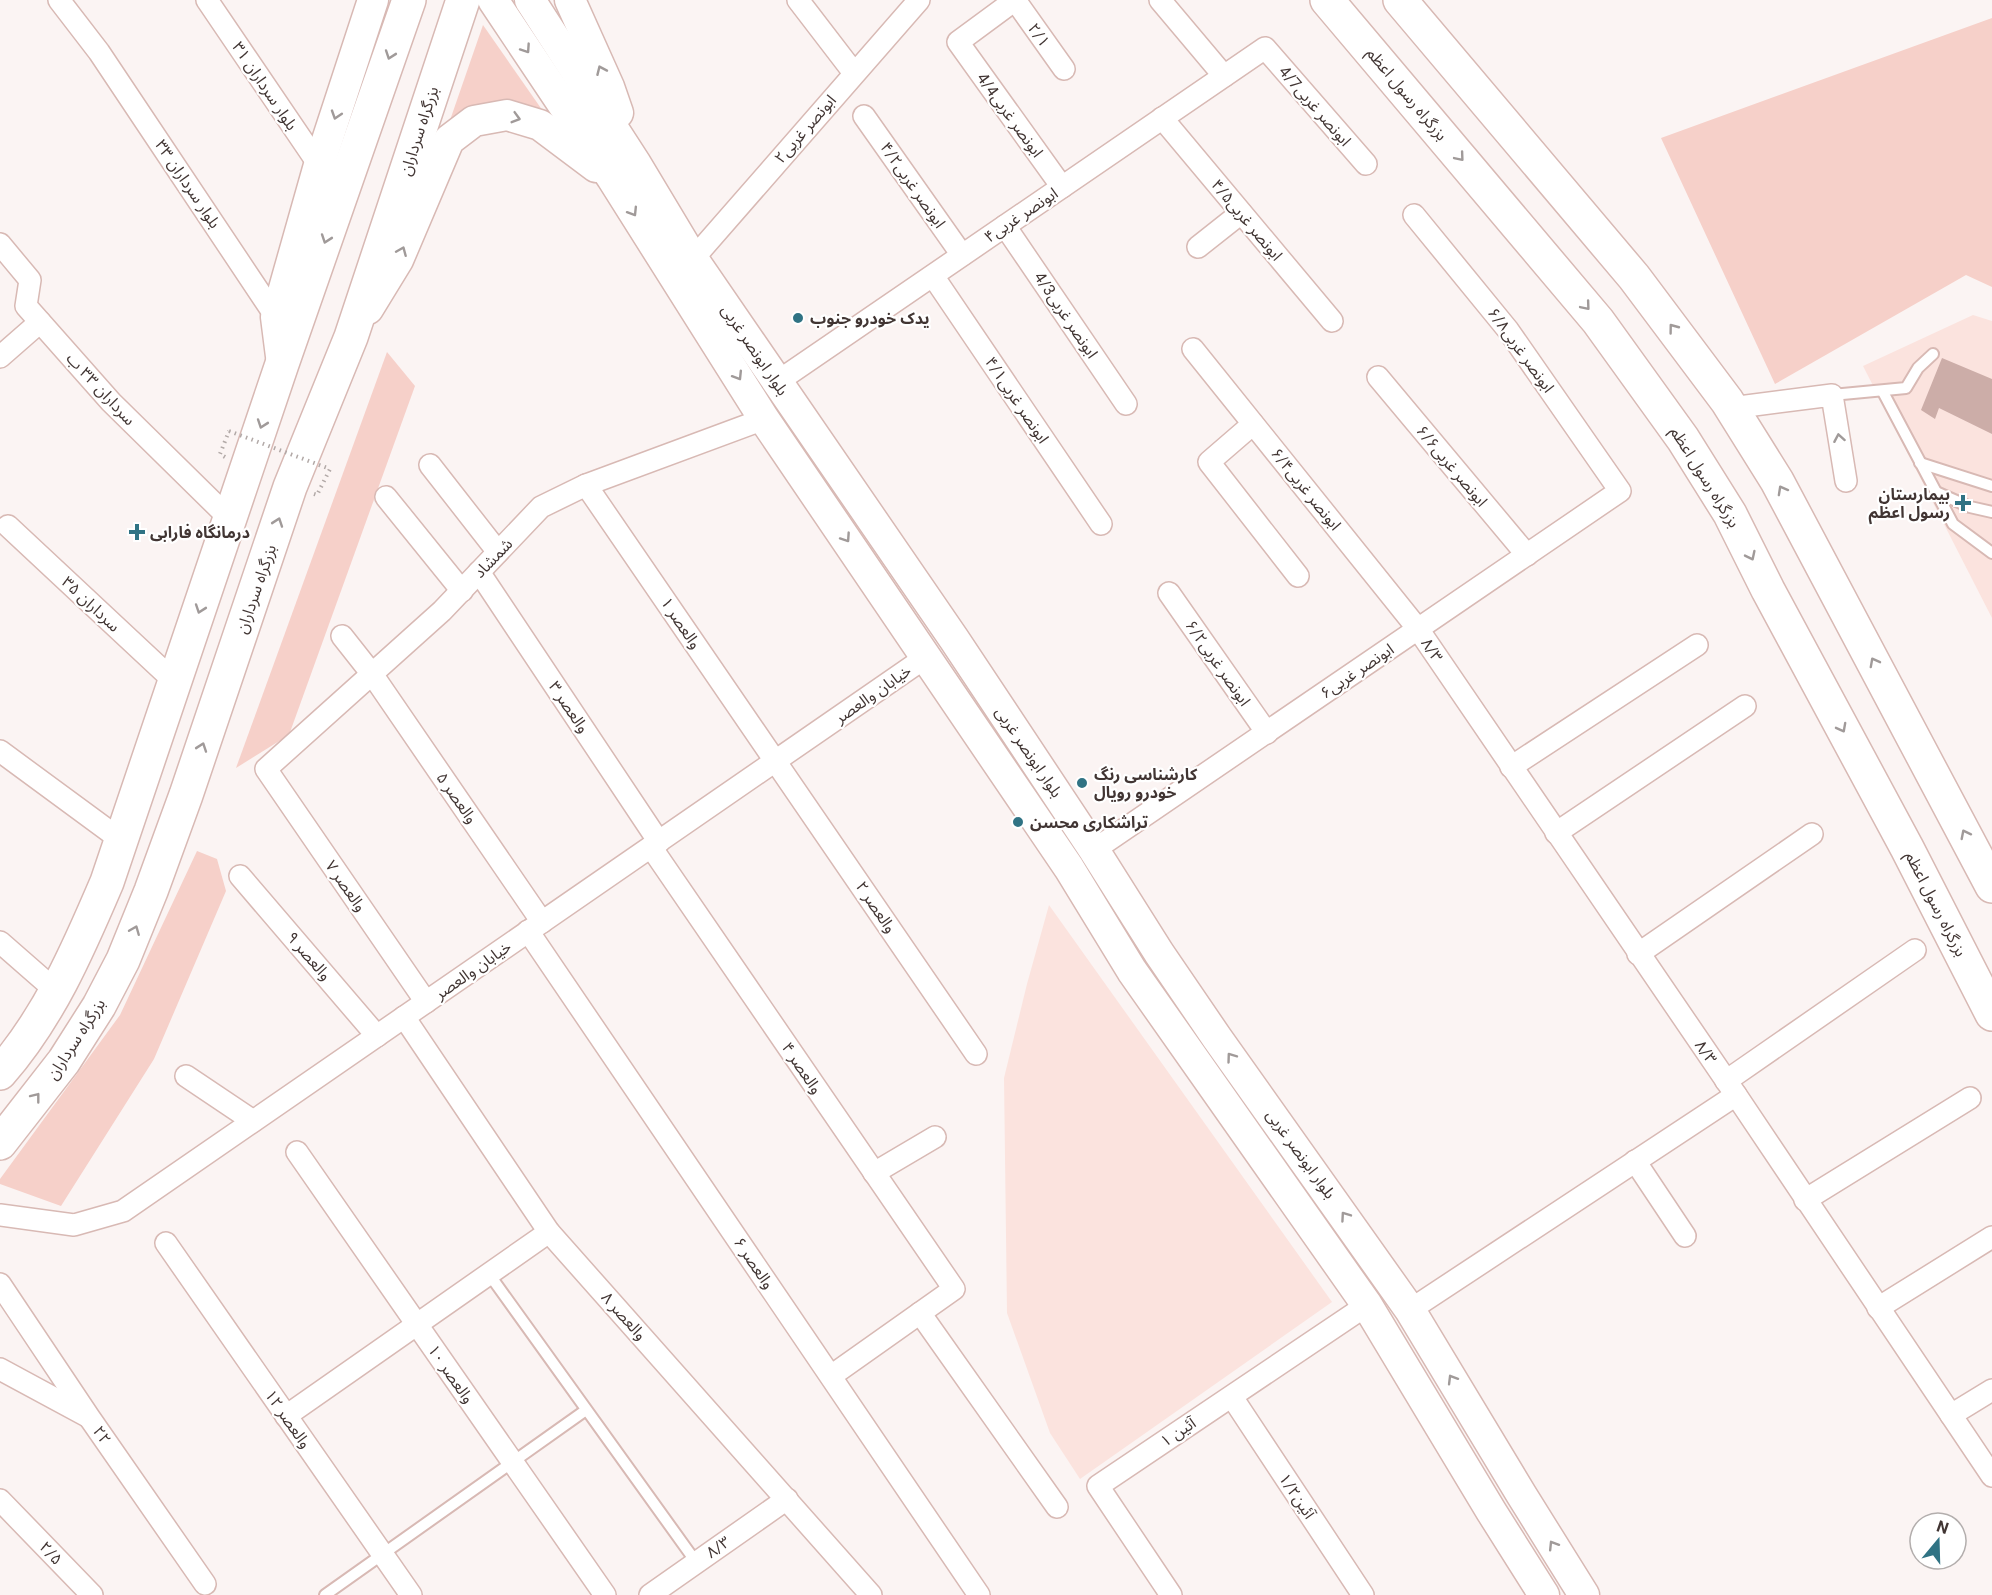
<svg xmlns="http://www.w3.org/2000/svg" width="1992" height="1595" font-family="Roboto,'Noto Sans Arabic',sans-serif">
<rect width="100%" height="100%" fill="#fbf4f3"/>
<!-- built -->
<g fill="#fbe3de">
<path d="M1973 315 1992 321V618L1863 366Z"/>
<path d="M1049 905 1332 1302 1080 1479 1050 1433 1007 1313 1004 1078 1027 984Z"/>
</g>
<!-- green -->
<g fill="#f6d0c9">
<path d="M1992 18V287L1966 275 1775 384 1661 138Z"/>
<path d="M483 25 545 114 448 126Z"/>
<path d="M387 352 415 386 289 735 236 768Z"/>
<path d="M197 851 217 859 226 891 154 1059 61 1206 0 1184V1179L120 1015Z"/>
</g>
<!-- building -->
<path fill="#ccada8" d="M1942 358 1992 379V434L1939 408 1935 419 1921 410Z"/>
<g fill="none" stroke-linecap="round" stroke-linejoin="round">
<!-- service casing -->
<g stroke="#d8b9b4" stroke-width="14">
<g id="service">
<path d="M1883 392 1953 524 1992 553"/>
<path d="M1832 395 1906 388 1918 368 1933 354"/>
<path d="M1920 463 1992 486"/>
<path d="M1936 492 1970 507 1992 512"/>
<path d="M489 1274 696 1562"/>
<path d="M325 1595 586 1410"/>
</g>
</g>
<!-- minor casing -->
<g stroke="#d8b9b4" stroke-width="24">
<g id="minor">
<path d="M59 0 99 52 276 317"/>
<path d="M207 0 319 165"/>
<path d="M798 0 854 73"/>
<path d="M1015 0 958 42 1062 187"/>
<path d="M1015 0 1064 69"/>
<path d="M1160 0 1224 76"/>
<path d="M864 116 962 255"/>
<path d="M1162 118 1332 321"/>
<path d="M1005 226 1126 404"/>
<path d="M0 244 30 280 26 306 111 402 231 520"/>
<path d="M1198 247 1241 213"/>
<path d="M693 259 919 0"/>
<path d="M933 276 1101 524"/>
<path d="M1193 349 1418 629 1736 1095 1992 1476"/>
<path d="M0 357 40 322"/>
<path d="M1378 377 1527 555"/>
<path d="M777 382 1265 48 1366 164"/>
<path d="M1731 408 1832 395 1846 481"/>
<path d="M1253 424 1209 462 1298 576"/>
<path d="M430 465 498 552"/>
<path d="M586 485 976 1054"/>
<path d="M386 497 462 591"/>
<path d="M8 526 175 682"/>
<path d="M479 572 659 842"/>
<path d="M1169 593 1267 733"/>
<path d="M342 636 372 674 542 922"/>
<path d="M0 751 121 840"/>
<path d="M1511 767 1697 645"/>
<path d="M1556 833 1745 706"/>
<path d="M651 847 954 1289 831 1376"/>
<path d="M1094 850 1620 491 1508 330 1414 215"/>
<path d="M240 876 377 1036"/>
<path d="M528 931 979 1595"/>
<path d="M0 942 56 991"/>
<path d="M1638 954 1812 834"/>
<path d="M426 1002 266 769 442 611 541 507 586 485 764 419"/>
<path d="M404 1017 549 1232 871 1595"/>
<path d="M186 1076 253 1121"/>
<path d="M1726 1081 1915 950"/>
<path d="M297 1152 605 1595"/>
<path d="M1635 1161 1685 1236"/>
<path d="M874 1173 935 1137"/>
<path d="M1805 1200 1970 1098"/>
<path d="M0 1215 74 1225 123 1211 926 657"/>
<path d="M166 1243 411 1595"/>
<path d="M0 1284 89 1417 205 1584"/>
<path d="M1878 1308 1992 1237"/>
<path d="M1410 1310 1736 1095"/>
<path d="M920 1313 1057 1507"/>
<path d="M0 1369 87 1416"/>
<path d="M1232 1397 1363 1595"/>
<path d="M1951 1415 1992 1390"/>
<path d="M286 1416 549 1232"/>
<path d="M0 1500 92 1595"/>
<path d="M650 1595 787 1499"/>
<path d="M1171 1595 1098 1486 1367 1305"/>
</g>
</g>
<!-- secondary casing -->
<g stroke="#d8b9b4" stroke-width="33">
<g id="secondary">
<path d="M493 0 612 178 764 419 1069 868 1132 971 1367 1305 1491 1511 1544 1595"/>
<path d="M530 0 636 164 693 259 954 639 1094 850 1159 953 1217 1038 1410 1310 1521 1494 1584 1595"/>
<path d="M570 0 609 87 618 113"/>
<path d="M368 309 398 260 449 140 474 121 507 115 540 125 596 167"/>
<path d="M282 364 276 317 319 165 373 0"/>
</g>
</g>
<!-- trunk casing -->
<g stroke="#d8b9b4" stroke-width="36">
<g id="trunk">
<path d="M1327 0 1598 321 1683 439 1730 514 1768 590 1907 848 1992 1014"/>
<path d="M1400 0 1634 277 1727 401 1777 481 1992 886"/>
<path d="M0 1073C49 1017 78 950 107 882L282 364 409 0"/>
<path d="M0 1143 64 1061 99 1006 123 960 151 891 186 795 290 487 351 337 463 0"/>
</g>
</g>
<!-- path -->
<g stroke="#b2a9a7" stroke-width="4" stroke-dasharray="1.5 4.5" stroke-linecap="butt">
<path d="M225 457 220 454 229 431"/>
<path d="M314 494 317 495 330 469"/>
</g>
<!-- service -->
<use href="#service" stroke="#fff" stroke-width="10"/>
<!-- minor -->
<use href="#minor" stroke="#fff" stroke-width="21"/>
<!-- secondary -->
<use href="#secondary" stroke="#fff" stroke-width="30"/>
<!-- trunk -->
<use href="#trunk" stroke="#fff" stroke-width="33"/>
<!-- path-bridge -->
<path stroke="#b2a9a7" stroke-width="4" stroke-dasharray="1.5 4.5" stroke-linecap="butt" d="M229 431 330 469"/>
</g>
<!-- one-way arrows -->
<defs><path id="oneway-chevron" d="M-2-3.5L2.5 0L-2 3.5" fill="none" stroke-width="1.6" stroke-linecap="round" stroke-linejoin="round" transform="scale(1.5)"/></defs>
<g stroke="#a09a99">
<use href="#oneway-chevron" transform="translate(526 49) rotate(56)"/>
<use href="#oneway-chevron" transform="translate(390 55) rotate(109)"/>
<use href="#oneway-chevron" transform="translate(601 70) rotate(-114)"/>
<use href="#oneway-chevron" transform="translate(336 115) rotate(108)"/>
<use href="#oneway-chevron" transform="translate(516 118) rotate(16)"/>
<use href="#oneway-chevron" transform="translate(1460 157) rotate(50)"/>
<use href="#oneway-chevron" transform="translate(633 212) rotate(58)"/>
<use href="#oneway-chevron" transform="translate(326 239) rotate(109)"/>
<use href="#oneway-chevron" transform="translate(402 251) rotate(-67)"/>
<use href="#oneway-chevron" transform="translate(1586 306) rotate(50)"/>
<use href="#oneway-chevron" transform="translate(1673 328) rotate(-127)"/>
<use href="#oneway-chevron" transform="translate(738 376) rotate(58)"/>
<use href="#oneway-chevron" transform="translate(262 424) rotate(109)"/>
<use href="#oneway-chevron" transform="translate(1839 438) rotate(-100)"/>
<use href="#oneway-chevron" transform="translate(1782 490) rotate(-119)"/>
<use href="#oneway-chevron" transform="translate(278 522) rotate(-71)"/>
<use href="#oneway-chevron" transform="translate(846 538) rotate(56)"/>
<use href="#oneway-chevron" transform="translate(1751 556) rotate(64)"/>
<use href="#oneway-chevron" transform="translate(200 609) rotate(109)"/>
<use href="#oneway-chevron" transform="translate(1874 662) rotate(-118)"/>
<use href="#oneway-chevron" transform="translate(1842 728) rotate(62)"/>
<use href="#oneway-chevron" transform="translate(202 747) rotate(-71)"/>
<use href="#oneway-chevron" transform="translate(1965 834) rotate(-117)"/>
<use href="#oneway-chevron" transform="translate(135 930) rotate(-68)"/>
<use href="#oneway-chevron" transform="translate(1231 1057) rotate(-126)"/>
<use href="#oneway-chevron" transform="translate(36 1097) rotate(-52)"/>
<use href="#oneway-chevron" transform="translate(1345 1216) rotate(-125)"/>
<use href="#oneway-chevron" transform="translate(1452 1379) rotate(-121)"/>
<use href="#oneway-chevron" transform="translate(1553 1545) rotate(-122)"/>
</g>
<!-- markers -->
<g fill="#307384" stroke="#fff" stroke-width="2">
<circle cx="798" cy="318" r="6"/>
<path d="M1960 494h6v6h6v6h-6v6h-6v-6h-6v-6h6z"/>
<path d="M134 523h6v6h6v6h-6v6h-6v-6h-6v-6h6z"/>
<circle cx="1082" cy="783" r="6"/>
<circle cx="1018" cy="822" r="6"/>
</g>
<g text-anchor="middle" dominant-baseline="central" stroke-width="4.5" stroke-linejoin="round" paint-order="stroke">
<!-- street labels -->
<g font-size="16" fill="#413533" stroke="#fff">
<text transform="translate(1039 35) rotate(55)">۲/۱</text>
<text transform="translate(265 86) rotate(56)">بلوار سرداران ۳۱</text>
<text transform="translate(1407 94) rotate(50)">بزرگراه رسول اعظم</text>
<text transform="translate(1315 106) rotate(49)">4/7ابونصر غربی</text>
<text transform="translate(1010 115) rotate(54)">4/4ابونصر غربی</text>
<text transform="translate(805 129) rotate(-49)">۲ابونصر غربی</text>
<text transform="translate(419 131) rotate(-72)">بزرگراه سرداران</text>
<text transform="translate(188 184) rotate(56)">بلوار سرداران ۳۳</text>
<text transform="translate(913 185) rotate(55)">۴/۲ابونصر غربی</text>
<text transform="translate(1021 215) rotate(-34)">۴ابونصر غربی</text>
<text transform="translate(1247 220) rotate(50)">۴/۵ابونصر غربی</text>
<text transform="translate(1066 315) rotate(56)">4/3ابونصر غربی</text>
<text transform="translate(755 350) rotate(56)">بلوار ابونصر غربی</text>
<text transform="translate(1521 350) rotate(54)">۶/۸ابونصر غربی</text>
<text transform="translate(101 389) rotate(47)">سرداران ۳۳ ب</text>
<text transform="translate(1017 400) rotate(56)">۴/۱ابونصر غربی</text>
<text transform="translate(1452 466) rotate(50)">۶/۶ابونصر غربی</text>
<text transform="translate(1705 477) rotate(58)">بزرگراه رسول اعظم</text>
<text transform="translate(1306 489) rotate(51)">۶/۴ابونصر غربی</text>
<text transform="translate(493 558) rotate(-46)">شمشاد</text>
<text transform="translate(256 589) rotate(-71)">بزرگراه سرداران</text>
<text transform="translate(91 604) rotate(43)">سرداران ۳۵</text>
<text transform="translate(681 623) rotate(56)">والعصر ۱</text>
<text transform="translate(1432 650) rotate(56)">۸/۳</text>
<text transform="translate(1218 663) rotate(55)">۶/۲ابونصر غربی</text>
<text transform="translate(1357 671) rotate(-34)">۶ابونصر غربی</text>
<text transform="translate(873 694) rotate(-35)">خیابان والعصر</text>
<text transform="translate(569 707) rotate(56)">والعصر ۳</text>
<text transform="translate(1029 752) rotate(56)">بلوار ابونصر غربی</text>
<text transform="translate(457 798) rotate(55)">والعصر ۵</text>
<text transform="translate(346 886) rotate(55)">والعصر ۷</text>
<text transform="translate(1936 904) rotate(63)">بزرگراه رسول اعظم</text>
<text transform="translate(876 907) rotate(56)">والعصر ۲</text>
<text transform="translate(309 956) rotate(49)">والعصر ۹</text>
<text transform="translate(473 970) rotate(-35)">خیابان والعصر</text>
<text transform="translate(76 1039) rotate(-57)">بزرگراه سرداران</text>
<text transform="translate(1706 1052) rotate(55)">۸/۳</text>
<text transform="translate(802 1068) rotate(56)">والعصر ۴</text>
<text transform="translate(1301 1154) rotate(54)">بلوار ابونصر غربی</text>
<text transform="translate(754 1263) rotate(56)">والعصر ۶</text>
<text transform="translate(624 1316) rotate(48)">والعصر ۸</text>
<text transform="translate(451 1374) rotate(55)">والعصر ۱۰</text>
<text transform="translate(288 1419) rotate(55)">والعصر ۱۲</text>
<text transform="translate(1178 1432) rotate(-34)">آئین ۱</text>
<text transform="translate(102 1435) rotate(55)">۲۲</text>
<text transform="translate(1297 1496) rotate(56)">۱/۲آئین</text>
<text transform="translate(718 1547) rotate(-35)">۸/۳</text>
<text transform="translate(51 1553) rotate(46)">۲/۵</text>
</g>
<!-- poi labels -->
<g font-size="16" font-weight="bold" fill="#413533" stroke="#fff" text-anchor="start">
<text x="810" y="318">یدک خودرو جنوب</text>
<text x="1950" y="494" text-anchor="end">بیمارستان<tspan x="1950" dy="18">رسول اعظم</tspan></text>
<text x="150" y="532">درمانگاه فارابی</text>
<text x="1094" y="774">کارشناسی رنگ<tspan x="1094" dy="18">خودرو رویال</tspan></text>
<text x="1030" y="822">تراشکاری محسن</text>
</g>
</g>
<!-- north arrow -->
<g transform="translate(1938 1541) rotate(19)"><circle r="28" fill="#ffffff" stroke="#b3aead" stroke-width="1.5"/>
<path d="M0-4.5L10 22L0 15L-10 22Z" fill="#307384"/>
<text y="-9" font-size="16" font-weight="bold" text-anchor="middle" fill="#413533">N</text>
</g>
</svg>
